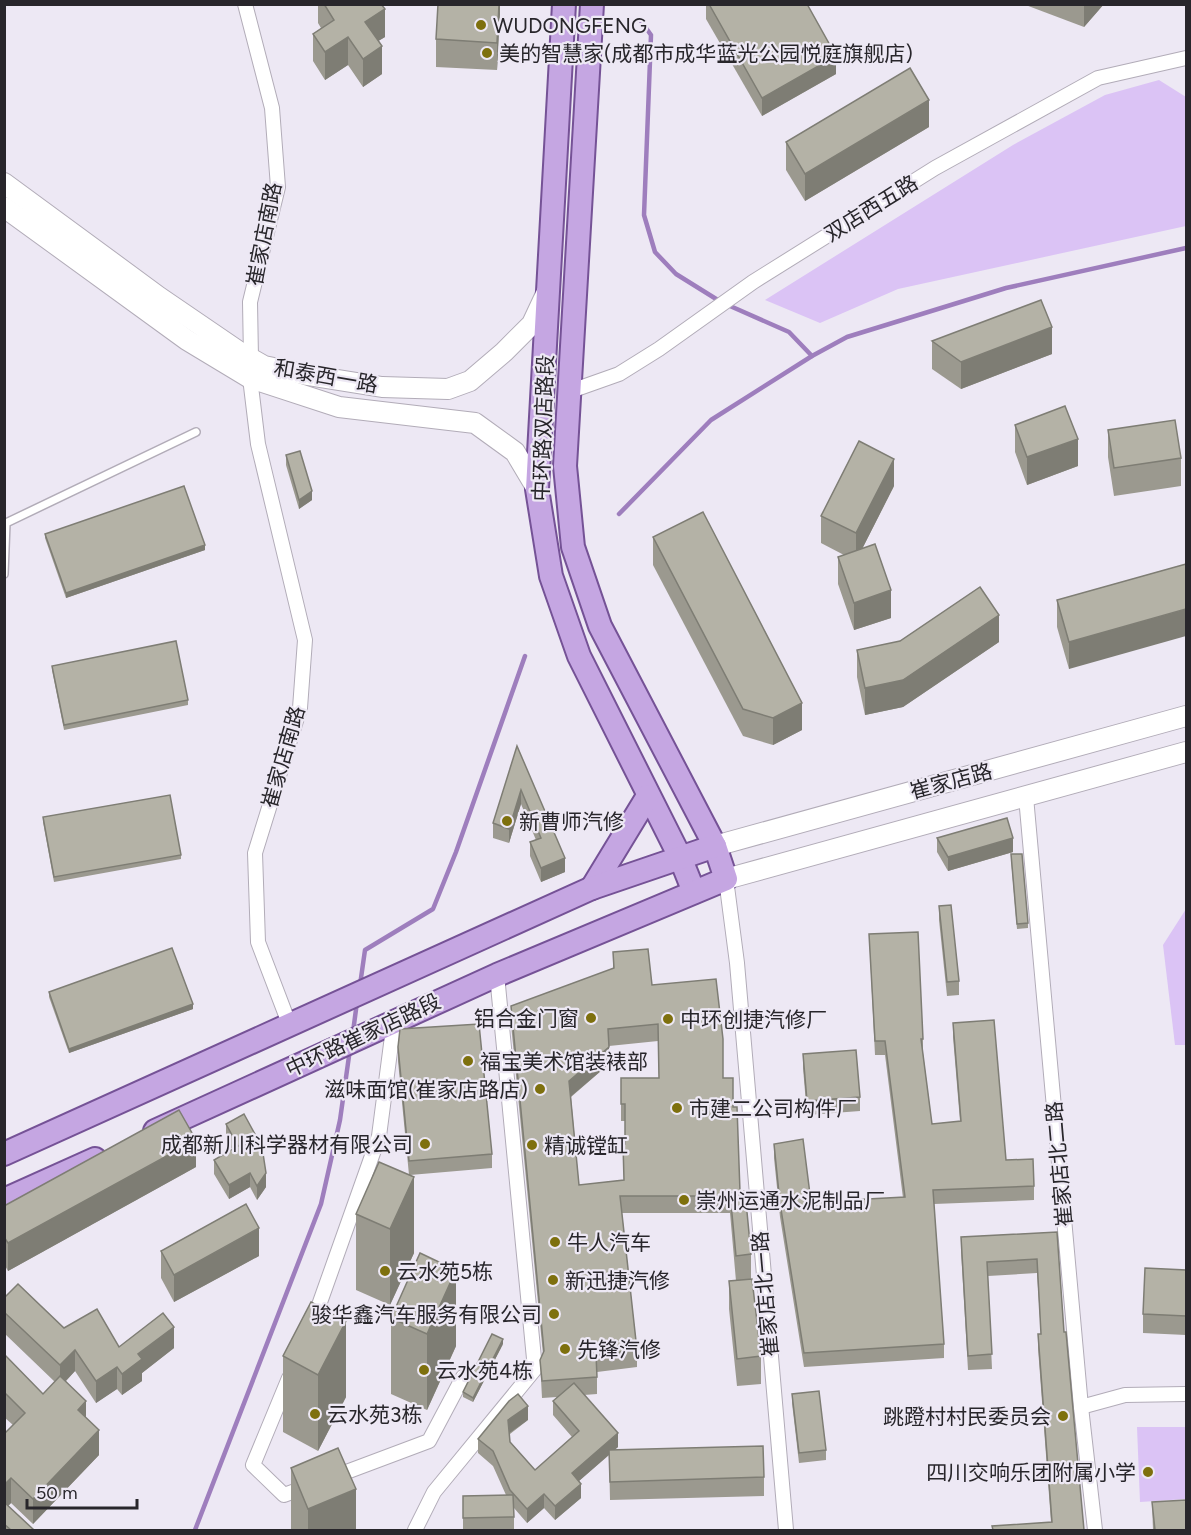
<svg xmlns="http://www.w3.org/2000/svg" width="1191" height="1535" font-family="Figtree,'Noto Sans SC',sans-serif">
<rect width="100%" height="100%" fill="#ede8f4"/>
<!-- green -->
<g fill="#dbc3f5">
<path d="M1159 80 1186 97V226L898 289 820 323 765 300 1013 145 1105 95Z"/>
<path d="M1186 909V1045H1175L1163 945Z"/>
<path d="M1137 1427H1186V1499L1140 1502Z"/>
</g>
<g fill="none" stroke-linecap="round" stroke-linejoin="round">
<!-- stream -->
<g stroke="#9e7ebd" stroke-width="4.5">
<path d="M641 21 651 35 644 215 655 252 676 274 721 302 789 332 812 356"/>
<path d="M619 514 711 420 812 356 847 337 1006 288 1186 248"/>
<path d="M360 985 365 950 433 909 456 852 525 656"/>
<path d="M353 1032 357 1002"/>
<path d="M195 1530 321 1204 340 1120 350 1049"/>
</g>
<!-- lane casing -->
<g stroke="#b2acb8" stroke-width="10">
<path id="lane" d="M4 574 6 523 196 432"/>
</g>
<!-- street casing -->
<g stroke="#b2acb8" stroke-width="16">
<g id="street">
<path d="M245 4 272 108 278 187 250 302 251 358"/>
<path d="M250 378 258 444 305 640 300 708 255 853 258 942 290 1026"/>
<path d="M571 391 619 374 659 349 753 282 935 168 1098 78 1186 58"/>
<path d="M1026 797 1081 1407 1095 1530"/>
<path d="M726 879 737 963 786 1530"/>
<path d="M313 1322 379 1136 394 1021"/>
<path d="M289 1378 253 1465 284 1495 306 1487"/>
<path d="M1081 1407 1125 1395 1186 1394"/>
<path d="M333 1477 429 1441 463 1377"/>
<path d="M415 1530 434 1492 535 1369 497 975"/>
</g>
</g>
<!-- secondary casing -->
<g stroke="#b2acb8" stroke-width="22">
<g id="secondary">
<path d="M4 183 159 297 241 353 264 366 307 375 382 387 448 389 470 381 504 352 532 324 547 292"/>
<path d="M4 207 187 340 250 378 339 407 475 423 515 452 537 489"/>
<path d="M715 846 1186 716"/>
<path d="M726 879 1186 752"/>
</g>
</g>
<!-- primary casing -->
<g stroke="#755296" stroke-width="26">
<g id="primary">
<path d="M564 4 537 489 551 576 579 656 680 857 694 892"/>
<path d="M592 888 648 796"/>
<path d="M155 1131 497 975 726 879 715 846 600 626 573 547 565 466 592 4"/>
<path d="M4 1154 592 888 715 846"/>
<path d="M4 1200 95 1159"/>
</g>
</g>
<!-- lane -->
<use href="#lane" stroke="#fff" stroke-width="7"/>
<!-- street -->
<use href="#street" stroke="#fff" stroke-width="14"/>
<!-- secondary -->
<use href="#secondary" stroke="#fff" stroke-width="20"/>
<!-- primary -->
<use href="#primary" stroke="#c5a6e2" stroke-width="22"/>
</g>
<!-- wall -->
<g fill="#9b998f" fill-rule="evenodd">
<path d="M318 4H381L385 37 378 41 382 74 363 87 348 65 325 80 313 61V34L321 28 318 23Z"/>
<path d="M500 4 497 70 436 67V39Z"/>
<path d="M706 4H807L836 74 762 116 706 19Z"/>
<path d="M1023 4H1104L1084 27Z"/>
<path d="M929 127 805 201 786 170V142Z"/>
<path d="M932 341 1052 354 961 389 932 369Z"/>
<path d="M1015 425 1078 466 1027 485 1015 452Z"/>
<path d="M1108 430 1181 458V486L1114 496 1108 457Z"/>
<path d="M286 455 312 500 299 509 286 465Z"/>
<path d="M894 486 862 549 891 618 854 630 838 584V557L844 555 821 543V516Z"/>
<path d="M45 534 205 550 66 598 45 538Z"/>
<path d="M653 537 802 730 773 745 743 736 653 565Z"/>
<path d="M1186 564 1069 669 1057 627V600Z"/>
<path d="M999 642 903 707 865 715 857 677V650Z"/>
<path d="M52 666 188 700V705L64 730 52 670Z"/>
<path d="M517 746 565 872 541 882 530 856V842L536 840 521 804 509 843 493 838V823Z"/>
<path d="M43 817 181 855V859L54 882 43 822Z"/>
<path d="M937 838 1013 852 948 871 937 852Z"/>
<path d="M1011 859 1028 923V928L1017 929Z"/>
<path d="M939 906 959 981V995L947 996 939 920Z"/>
<path d="M869 934 923 1039V1053L932 1124 960 1121 953 1037V1023L1006 1160 1034 1186V1200L934 1204 944 1344V1358L804 1367 780 1217 774 1158V1144L811 1202 903 1198 885 1055H875Z"/>
<path d="M613 952 652 985 723 1078 733 1107 740 1192 751 1254V1279L761 1356V1384L737 1386 729 1309V1281H736L730 1213H622L637 1350V1367L597 1372V1394L584 1395 618 1447 614 1450 764 1477V1496L610 1500 609 1455 579 1481 581 1498 555 1520 544 1508 527 1523 514 1508V1530H463V1496L506 1495 493 1466 478 1453V1439L528 1420 510 1434V1442L535 1470 572 1437 553 1415V1401L557 1397 542 1398 540 1360 543 1354 511 1024V1006L613 969ZM658 1041 659 1078H621V1121H625V1144H623L624 1180 579 1185 571 1097 609 1064V1046Z"/>
<path d="M49 992 193 1009 69 1053 49 997Z"/>
<path d="M398 1047 492 1154V1168L410 1175 414 1253 390 1305 356 1290V1214L409 1175 398 1061Z"/>
<path d="M803 1054 860 1097V1111L807 1115 803 1068Z"/>
<path d="M226 1124 266 1187 257 1200 250 1187 229 1199 214 1174V1160L232 1149 226 1138Z"/>
<path d="M196 1167 8 1271 4 1264V1206Z"/>
<path d="M1057 1232 1064 1332 1084 1530 1051 1522 1038 1348V1334H1041L1037 1273 988 1276 992 1369 968 1370 961 1251V1237Z"/>
<path d="M161 1251 259 1256 174 1302 161 1278Z"/>
<path d="M1186 1270V1335L1143 1333V1314Z"/>
<path d="M4 1298 64 1328 119 1347 174 1348 142 1373V1381L122 1395 117 1389 96 1403 75 1371 66 1381 86 1418 99 1455 33 1524 11 1503 8 1506 34 1530H4V1434L13 1425 4 1417V1354L43 1394 55 1382 4 1333Z"/>
<path d="M311 1302 346 1397 318 1451 283 1432V1356Z"/>
<path d="M391 1318 456 1346 427 1410 391 1394Z"/>
<path d="M503 1344 473 1402 463 1397V1392Z"/>
<path d="M792 1394 826 1450V1460L799 1463 792 1403Z"/>
<path d="M291 1468 356 1530H291Z"/>
<path d="M1152 1502 1186 1530H1153Z"/>
</g>
<!-- shaded-wall -->
<g fill="#7e7d74">
<path d="M499 4H500V14L497 70V43Z"/>
<path d="M1084 4H1104L1084 27Z"/>
<path d="M385 9V37L365 49V22Z"/>
<path d="M348 37V65L325 80V52Z"/>
<path d="M382 46V74L363 87V59Z"/>
<path d="M836 56V74L762 116V98Z"/>
<path d="M929 100V127L805 201V174Z"/>
<path d="M1052 327V354L961 389V362Z"/>
<path d="M1078 439V466L1027 485V457Z"/>
<path d="M894 459V486L856 561V533Z"/>
<path d="M312 491V500L299 509V500Z"/>
<path d="M205 545V550L66 598V593Z"/>
<path d="M891 590V618L854 630V603Z"/>
<path d="M1186 609V636L1069 669V642Z"/>
<path d="M999 615V642L903 707 865 715V688Z"/>
<path d="M802 703V730L773 745V718Z"/>
<path d="M521 790V804L509 843V829Z"/>
<path d="M1013 838V852L948 871V857Z"/>
<path d="M565 858V872L541 882V868Z"/>
<path d="M193 1004V1009L69 1053V1049Z"/>
<path d="M609 1047V1064L569 1098V1081Z"/>
<path d="M196 1140V1167L8 1271V1243Z"/>
<path d="M250 1173V1187L229 1199V1185Z"/>
<path d="M266 1173V1187L257 1200V1186Z"/>
<path d="M414 1177V1253L390 1305V1229Z"/>
<path d="M259 1228V1256L174 1302V1275Z"/>
<path d="M456 1270V1346L427 1410V1334Z"/>
<path d="M346 1321V1397L318 1451V1375Z"/>
<path d="M174 1327V1348L142 1373V1381L122 1395V1374L138 1354Z"/>
<path d="M503 1339V1344L473 1402V1398Z"/>
<path d="M75 1350V1371L60 1387V1365Z"/>
<path d="M117 1367V1389L96 1403V1381Z"/>
<path d="M86 1401V1426L78 1410Z"/>
<path d="M528 1406V1420L508 1434V1420Z"/>
<path d="M99 1430V1455L33 1524V1499Z"/>
<path d="M618 1433V1447L572 1487V1473Z"/>
<path d="M11 1478V1503L4 1510V1485Z"/>
<path d="M581 1484V1498L555 1520V1506Z"/>
<path d="M356 1489V1530H308V1509Z"/>
<path d="M544 1494V1508L527 1523V1509Z"/>
</g>
<!-- building -->
<g fill="#b4b2a6" stroke="#7e7d74" stroke-width="1.5" fill-rule="evenodd">
<path d="M324 4H381L385 9 365 22 382 46 363 59 348 37 325 52 313 34 334 20Z"/>
<path d="M438 4H499L497 43 436 39Z"/>
<path d="M709 4H807L836 56 762 98Z"/>
<path d="M910 68 929 100 805 174 786 142Z"/>
<path d="M1041 300 1052 327 961 362 932 341Z"/>
<path d="M1065 406 1078 439 1027 457 1015 425Z"/>
<path d="M1175 420 1181 458 1114 468 1108 430Z"/>
<path d="M859 441 894 459 856 533 821 516Z"/>
<path d="M300 451 312 491 299 500 286 455Z"/>
<path d="M184 486 205 545 66 593 45 534Z"/>
<path d="M703 512 802 703 773 718 743 709 653 537Z"/>
<path d="M875 544 891 590 854 603 838 557Z"/>
<path d="M1186 564V609L1069 642 1057 600Z"/>
<path d="M980 587 999 615 903 680 865 688 857 650 900 641Z"/>
<path d="M176 641 188 700 64 725 52 666Z"/>
<path d="M517 746 565 858 541 868 530 842 541 838 521 790 509 829 493 823Z"/>
<path d="M170 795 181 855 54 877 43 817Z"/>
<path d="M1007 818 1013 838 948 857 937 838Z"/>
<path d="M1011 854H1022L1028 923 1017 924Z"/>
<path d="M951 905 959 981 947 982 939 906Z"/>
<path d="M918 932 923 1039H921L932 1124 961 1121 953 1023 994 1020 1006 1160 1033 1159 1034 1186 933 1190 944 1344 804 1353 780 1203 774 1144 803 1139 811 1202 905 1197 885 1041H875L869 934Z"/>
<path d="M172 948 193 1004 69 1049 49 992Z"/>
<path d="M648 949 652 985 716 979 723 1039V1078H733V1107H737L740 1192 730 1193 731 1196H620L637 1350 596 1355 597 1377 542 1381 540 1360 544 1351 511 1006 614 968 613 952ZM658 1024 659 1078H621V1104H625V1144H623L624 1180 579 1185 569 1081 609 1047 608 1029Z"/>
<path d="M479 1024 492 1154 409 1161 398 1047 400 1029Z"/>
<path d="M856 1050 860 1097 807 1101 803 1054Z"/>
<path d="M179 1110 196 1140 8 1243 4 1237V1206Z"/>
<path d="M244 1114 262 1147 266 1173 257 1186 250 1173 229 1185 214 1160 238 1146 226 1124Z"/>
<path d="M379 1162 414 1177 390 1229 356 1214Z"/>
<path d="M745 1191 751 1254 736 1256 730 1193Z"/>
<path d="M246 1204 259 1228 174 1275 161 1251Z"/>
<path d="M1057 1232 1064 1332H1066L1084 1530H993L992 1526 1052 1522 1038 1334H1041L1037 1259 987 1262 992 1354 968 1356 961 1237Z"/>
<path d="M420 1253 456 1270 427 1334 391 1318Z"/>
<path d="M1145 1268 1186 1270V1316L1143 1314Z"/>
<path d="M752 1279 761 1356 737 1359 729 1281Z"/>
<path d="M18 1284 64 1328 97 1309 119 1347 163 1313 174 1327 138 1354 142 1359 122 1374 117 1367 96 1381 75 1350 60 1365 4 1312V1298Z"/>
<path d="M311 1302 346 1321 318 1375 283 1356Z"/>
<path d="M492 1334 503 1339 473 1398 463 1392Z"/>
<path d="M4 1354 43 1394 60 1376 86 1401 78 1410 99 1430 33 1499 11 1478 4 1485V1434L25 1413 4 1392Z"/>
<path d="M574 1383 618 1433 572 1473 581 1484 555 1506 544 1494 527 1509 510 1490 493 1451 478 1439 509 1401 518 1394 528 1406 508 1420 510 1442 535 1470 579 1431 553 1401Z"/>
<path d="M819 1391 826 1450 799 1453 792 1394Z"/>
<path d="M763 1446 764 1477 610 1482 609 1450Z"/>
<path d="M338 1448 356 1489 308 1509 291 1468Z"/>
<path d="M513 1495 514 1517 463 1518V1496Z"/>
<path d="M1186 1500V1530H1155L1152 1502Z"/>
<path d="M4 1502 34 1530H11L4 1524Z"/>
</g>
<!-- markers -->
<g fill="#7e700e" stroke="#ede8f4" stroke-width="2">
<circle cx="481" cy="25" r="6"/>
<circle cx="487" cy="53" r="6"/>
<circle cx="507" cy="821" r="6"/>
<circle cx="591" cy="1018" r="6"/>
<circle cx="668" cy="1019" r="6"/>
<circle cx="468" cy="1061" r="6"/>
<circle cx="540" cy="1089" r="6"/>
<circle cx="677" cy="1108" r="6"/>
<circle cx="425" cy="1144" r="6"/>
<circle cx="532" cy="1145" r="6"/>
<circle cx="684" cy="1200" r="6"/>
<circle cx="555" cy="1242" r="6"/>
<circle cx="385" cy="1271" r="6"/>
<circle cx="553" cy="1280" r="6"/>
<circle cx="554" cy="1314" r="6"/>
<circle cx="565" cy="1349" r="6"/>
<circle cx="424" cy="1370" r="6"/>
<circle cx="315" cy="1414" r="6"/>
<circle cx="1063" cy="1416" r="6"/>
<circle cx="1148" cy="1472" r="6"/>
</g>
<g text-anchor="middle" dominant-baseline="central" stroke-width="4.5" stroke-linejoin="round" paint-order="stroke">
<!-- poi labels -->
<g font-size="21" fill="#28262b" stroke="#ede8f4" text-anchor="start">
<text x="493" y="25">WUDONGFENG</text>
<text x="499" y="53">美的智慧家(成都市成华蓝光公园悦庭旗舰店)</text>
<text x="519" y="821">新曹师汽修</text>
<text x="579" y="1018" text-anchor="end">铝合金门窗</text>
<text x="680" y="1019">中环创捷汽修厂</text>
<text x="480" y="1061">福宝美术馆装裱部</text>
<text x="528" y="1089" text-anchor="end">滋味面馆(崔家店路店)</text>
<text x="689" y="1108">市建二公司构件厂</text>
<text x="413" y="1144" text-anchor="end">成都新川科学器材有限公司</text>
<text x="544" y="1145">精诚镗缸</text>
<text x="696" y="1200">崇州运通水泥制品厂</text>
<text x="567" y="1242">牛人汽车</text>
<text x="397" y="1271">云水苑5栋</text>
<text x="565" y="1280">新迅捷汽修</text>
<text x="542" y="1314" text-anchor="end">骏华鑫汽车服务有限公司</text>
<text x="577" y="1349">先锋汽修</text>
<text x="436" y="1370">云水苑4栋</text>
<text x="327" y="1414">云水苑3栋</text>
<text x="1051" y="1416" text-anchor="end">跳蹬村村民委员会</text>
<text x="1136" y="1472" text-anchor="end">四川交响乐团附属小学</text>
</g>
<!-- street labels -->
<g font-size="21" fill="#28262b" stroke="#ede8f4">
<text transform="translate(871 208) rotate(-32)">双店西五路</text>
<text transform="translate(264 234) rotate(-79)">崔家店南路</text>
<text transform="translate(326 376) rotate(10)">和泰西一路</text>
<text transform="translate(543 428) rotate(-88)">中环路双店路段</text>
<text transform="translate(283 757) rotate(-74)">崔家店南路</text>
<text transform="translate(951 781) rotate(-15)">崔家店路</text>
<text transform="translate(363 1035) rotate(-25)">中环路崔家店路段</text>
<text transform="translate(1059 1164) rotate(-95)">崔家店北二路</text>
<text transform="translate(765 1294) rotate(-95)">崔家店北一路</text>
</g>
</g>
<!-- border -->
<rect width="1191" height="1535" fill="none" stroke="#28262b" stroke-width="12"/>
<!-- scale -->
<path d="M27 1499v9h110v-9" fill="none" stroke="#28262b" stroke-width="3"/>
<text x="36" y="1499" font-size="18" fill="#28262b" stroke="#ede8f4" stroke-width="4.5" paint-order="stroke">50 m</text>
</svg>
